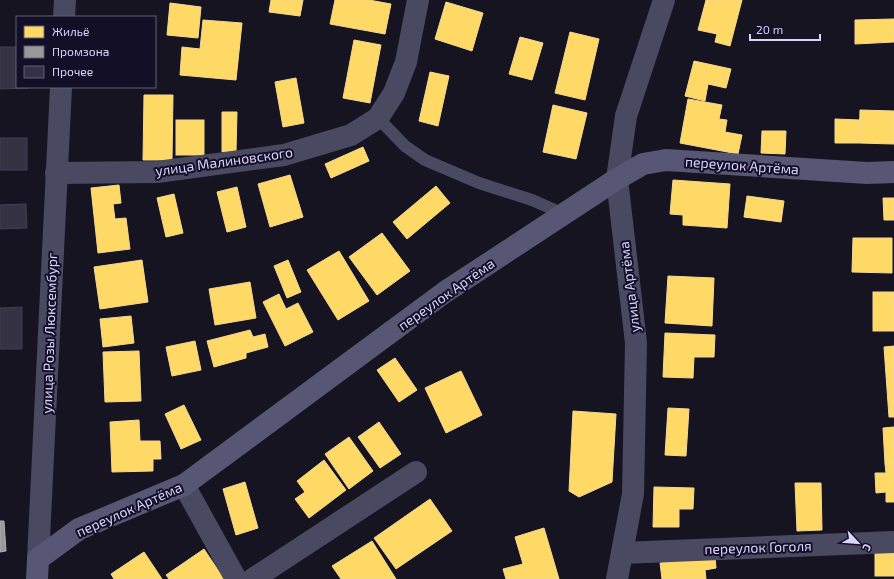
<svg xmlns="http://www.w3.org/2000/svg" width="894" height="579" font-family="'Exo 2',sans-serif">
<rect width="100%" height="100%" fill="#161421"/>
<!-- homes -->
<g fill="#ffd966" stroke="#f4d894">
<path d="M271 0H303L300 16 269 12Z"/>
<path d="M335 0H369L391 4 385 34 330 24Z"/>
<path d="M706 0H742L730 46 715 42 717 34 698 30Z"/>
<path d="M446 2 483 13 472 51 435 39Z"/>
<path d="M170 3 201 7 198 38 167 35Z"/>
<path d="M894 19V42L855 44V20Z"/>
<path d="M203 20 242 23 236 80 180 75 182 47 200 49Z"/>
<path d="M570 32 599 39 585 100 555 93Z"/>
<path d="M520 37 543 43 532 80 509 74Z"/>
<path d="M354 40 381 45 370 103 343 98Z"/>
<path d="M694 61 731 69 726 88 708 84 705 101 685 96Z"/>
<path d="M430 72 449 76 438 126 419 121Z"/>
<path d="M296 78 304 123 283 127 275 82Z"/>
<path d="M144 95H173L172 160H143Z"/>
<path d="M688 99 722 105 719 119 727 120 725 132 742 135 738 154 680 143Z"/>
<path d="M553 105 587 113 576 159 543 152Z"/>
<path d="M860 110 894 111V144L859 143Z"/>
<path d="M222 112H237L236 152H222Z"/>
<path d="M835 119 860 120 859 143H835Z"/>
<rect x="176" y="120" width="28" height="35"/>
<path d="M762 131H786L785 154 761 153Z"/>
<path d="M363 147 369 161 331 178 325 164Z"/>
<path d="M290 175 303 217 270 227 258 184Z"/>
<path d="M673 180 730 184 727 228 683 225V215L670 214Z"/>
<path d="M119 185 121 203 113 204 115 219 126 218 130 249 98 253 91 188Z"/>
<path d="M436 186 450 203 407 239 393 222Z"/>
<path d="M237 187 246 227 227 232 217 192Z"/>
<path d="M174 194 183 233 166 237 157 198Z"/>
<path d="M747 196 784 201 781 222 744 217Z"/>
<path d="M883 198H894V220H884Z"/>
<path d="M382 233 410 271 377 295 349 257Z"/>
<path d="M853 238H892V273L852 272Z"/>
<path d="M339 251 369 301 338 320 307 270Z"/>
<path d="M142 260 148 302 100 309 94 267Z"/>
<path d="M288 260 301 292 287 298 274 266Z"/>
<path d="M668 276 714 278 712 326 665 323Z"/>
<path d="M250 282 256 318 215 325 209 289Z"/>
<rect x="873" y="292" width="21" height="39"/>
<path d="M279 294 286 309 298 303 313 332 285 346 263 302Z"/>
<path d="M131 316 134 343 103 347 100 319Z"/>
<path d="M250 330 253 337 265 334 268 347 246 353V358L214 367 207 341Z"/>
<path d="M665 333 715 335 714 357H694L693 378 663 377Z"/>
<path d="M195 341 201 370 172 376 166 347Z"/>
<path d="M894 346V389H887L884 347Z"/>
<path d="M139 351 141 401 105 402 103 352Z"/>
<path d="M395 358 417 390 399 402 377 370Z"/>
<path d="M461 371 482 415 446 433 425 388Z"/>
<path d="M887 389H894V417H889Z"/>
<path d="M184 405 201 440 181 449 165 414Z"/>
<path d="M668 408 689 409 686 456 665 455Z"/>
<path d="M573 411 616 414 612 482 579 497 569 491Z"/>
<path d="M139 420 140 441H160L161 459H153V471L112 472 110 422Z"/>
<path d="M379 422 401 454 380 468 358 437Z"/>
<path d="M894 427V464H885L883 428Z"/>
<path d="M349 437 373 471 349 489 325 454Z"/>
<path d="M324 460 346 490 309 518 295 499 305 492 297 481Z"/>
<path d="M885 464H894V502H886V492L876 493 875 473H886Z"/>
<path d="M245 482 258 528 236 535 223 489Z"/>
<path d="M795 483H821L822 530 797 531Z"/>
<path d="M654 487 694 488 693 509H679V527H653Z"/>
<path d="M430 499 452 531 396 569 374 538Z"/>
<path d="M544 528 559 579H506L503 569 523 564 515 537Z"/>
<path d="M372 541 396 579H341L332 566Z"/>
<path d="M204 549 224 579H169L166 575Z"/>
<path d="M144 552 162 579H114L111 574Z"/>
<rect x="875" y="552" width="19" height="24"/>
<path d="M715 556 716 568 705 570 706 579H662L660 563Z"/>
</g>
<!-- industry -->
<path fill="#999" stroke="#acabb8" d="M0 521H4L6 551 0 552Z"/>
<!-- building -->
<g fill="#343243" stroke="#433f54">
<path d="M0 47H17V87L28 88 0 89Z"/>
<rect x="0" y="138" width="27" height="32"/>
<path d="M26 204 27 228 0 229V205Z"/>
<path d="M22 307V349H0V308Z"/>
</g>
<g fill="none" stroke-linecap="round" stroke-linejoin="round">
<!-- lane -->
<path stroke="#4a4962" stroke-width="12" d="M378 118 405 146 425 160 479 183 532 200 564 214"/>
<!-- street -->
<g stroke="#4a4962" stroke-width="22">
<path d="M64 17 65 0"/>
<path d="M56 173 157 172 284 155 351 135 378 118 394 93 406 62 418 0"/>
<path d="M184 485 236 579"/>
<path d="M622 553 894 542"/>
<path d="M38 559 61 87"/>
<path d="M253 579 416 472"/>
<path d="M617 579 633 494 636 343 617 179 626 116 664 0"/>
</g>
<!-- secondary -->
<path stroke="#575674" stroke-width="22" d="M37 579 38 559 79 529 184 485 445 292 617 179 643 164 666 160 867 173 894 172"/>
</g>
<g text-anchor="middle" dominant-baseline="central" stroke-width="4" stroke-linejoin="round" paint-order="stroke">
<!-- street labels -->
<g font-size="14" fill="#d9d4ff" stroke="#130f26">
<text transform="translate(224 161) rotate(-8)">улица Малиновского</text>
<text transform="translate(742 165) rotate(4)">переулок Артёма</text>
<text transform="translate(629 287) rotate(-97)">улица Артёма</text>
<text transform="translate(446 294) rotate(-35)">переулок Артёма</text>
<text transform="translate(49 333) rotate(-88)">улица Розы Люксембург</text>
<text transform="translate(129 509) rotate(-24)">переулок Артёма</text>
<text transform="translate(758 547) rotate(-2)">переулок Гоголя</text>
</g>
</g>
<!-- legend -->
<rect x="16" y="16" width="140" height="72" fill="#130f26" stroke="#625e7d"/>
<rect x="24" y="26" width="20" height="12" fill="#ffd966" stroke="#625e7d"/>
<text x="52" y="36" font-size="12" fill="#d9d4ff">Жильё</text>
<rect x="24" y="46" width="20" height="12" fill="#999999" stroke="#625e7d"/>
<text x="52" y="56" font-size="12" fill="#d9d4ff">Промзона</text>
<rect x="24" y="66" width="20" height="12" fill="#343243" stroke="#625e7d"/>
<text x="52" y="76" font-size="12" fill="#d9d4ff">Прочее</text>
<!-- north arrow -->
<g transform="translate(858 543) rotate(116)" stroke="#130f26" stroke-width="3" paint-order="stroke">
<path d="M0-3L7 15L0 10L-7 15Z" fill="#d9d4ff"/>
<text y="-6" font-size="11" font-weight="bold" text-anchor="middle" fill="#d9d4ff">С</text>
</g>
<!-- scale -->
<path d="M750 34v6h70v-6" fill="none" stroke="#d9d4ff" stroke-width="2"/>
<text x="756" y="34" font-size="12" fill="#d9d4ff" stroke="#130f26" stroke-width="3" paint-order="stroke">20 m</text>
</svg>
